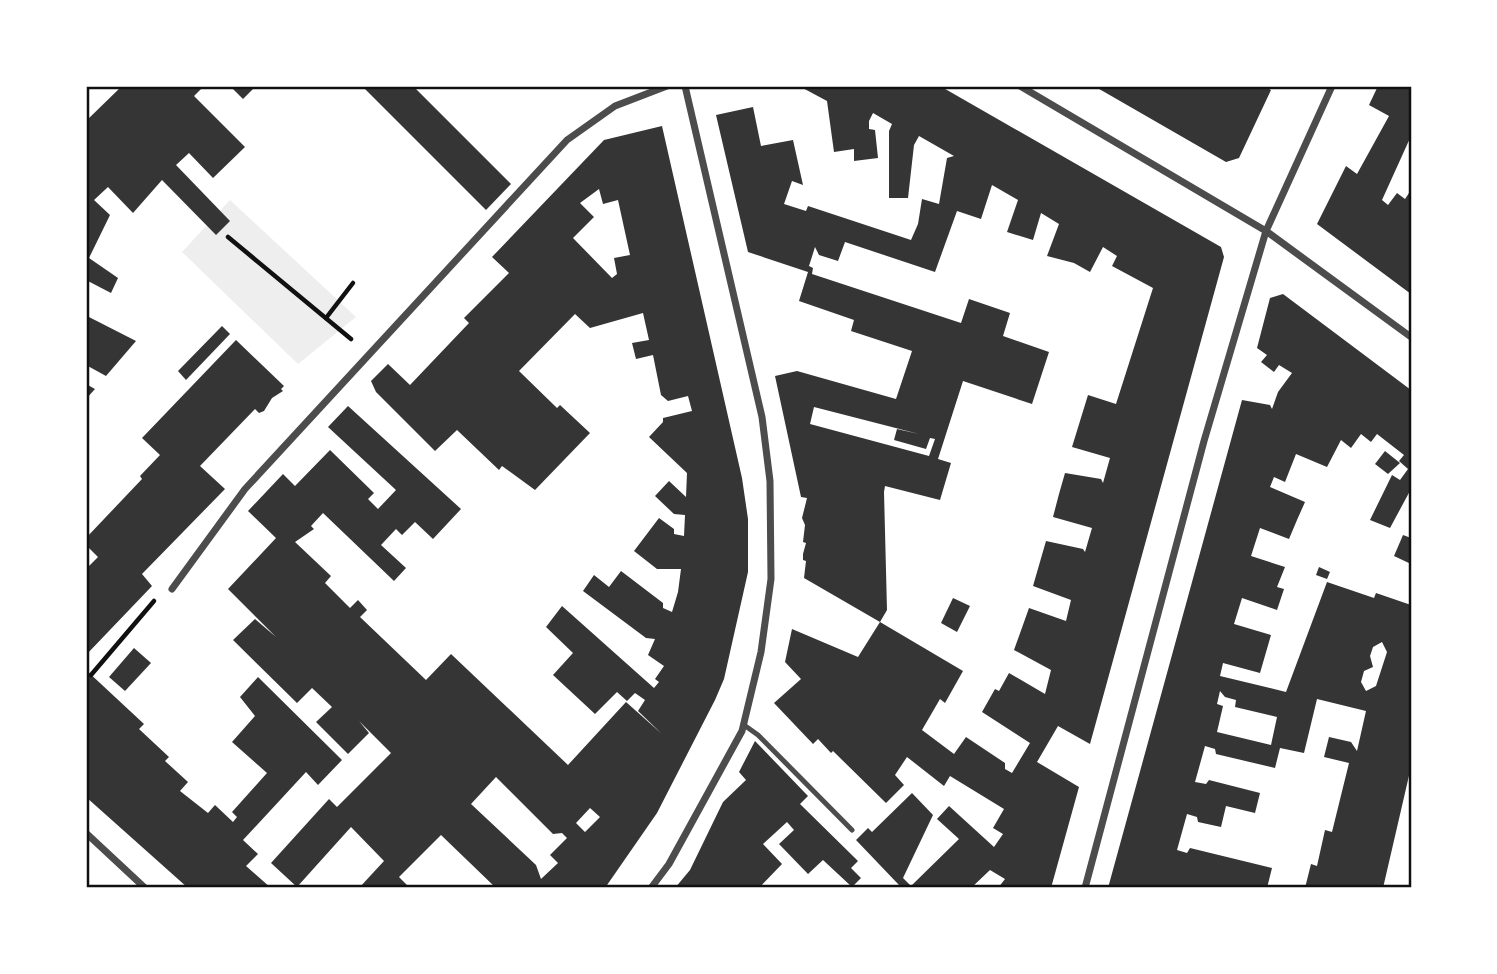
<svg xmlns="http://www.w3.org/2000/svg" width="1497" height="974" font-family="'Exo 2',sans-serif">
<rect width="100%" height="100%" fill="#fff"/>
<!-- green -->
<path fill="#eee" d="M230 200 356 317 298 364 182 252Z"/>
<!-- building -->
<g fill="#353535" fill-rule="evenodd">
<path d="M122 86H204L194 96 245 147 213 178 189 153 176 165 230 221 216 235 162 180 133 213 108 187 94 200 110 215 89 258 118 278 111 293 86 280V121Z"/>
<path d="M230 86H256L243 99Z"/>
<path d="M362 86H413L511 184 486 210Z"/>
<path d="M799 86H940L1221 247 1224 257 1090 744 1058 726 1037 762 1079 787 1051 888H998L1005 879 990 870 971 888H898L899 885 856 840 868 828 872 832 912 793 933 815 903 878 911 886 959 839 937 819 949 806 994 847 1003 834 993 828 1004 809 950 776 944 786 907 757 895 775 904 785 886 803 833 751 831 753 818 739 813 744 774 703 801 679 785 662 792 629 858 657 880 622 804 578 806 561 803 560V554L806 543 803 542 805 525 802 518 807 498 801 497 775 376 797 371 896 399 912 351 851 331 854 320 799 301 808 272 748 252 716 115 753 107 761 146 793 140 803 185 792 181 784 204 806 211 808 206 911 240 918 224 922 199 939 204 947 158 954 156 919 136 914 145 908 198H889V131L892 124 873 113 869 121V129L875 130 878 158 854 161V149L834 152 827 101ZM992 185 1018 200 1007 232 1033 240 1041 213 1059 224 1047 256 1074 263 1090 272 1103 247 1117 256 1112 266 1153 288 1116 404 1088 395 1072 447 1110 458 1103 483 1101 479 1065 473 1059 494 1053 517 1092 528 1085 552 1083 549 1046 541 1033 586 1071 600 1066 621 1029 608 1014 650 1051 670 1045 694 1009 673 999 691 995 689 982 712 1030 743 1012 773 1005 769V763L966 737 954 754 922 730 940 699 945 703 963 671 880 622 887 610 884 492 885 486 940 500 951 463 938 459 963 381 1032 404 1049 352 1003 336 1010 313 969 299 961 323 812 274 813 268 809 266 815 247 819 255 838 261 845 242 935 272 957 211 981 219ZM814 407 919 434 897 429 894 440 926 449 930 438 935 439 929 456 810 424Z"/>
<path d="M1094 86H1214L1220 89 1221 86H1264L1271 90 1239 158 1226 162Z"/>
<path d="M1378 86H1411V136L1382 200 1388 205 1397 193 1405 199 1411 190V294L1317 224 1346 166 1357 174 1389 116 1369 105Z"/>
<path d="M662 126 742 478 748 519V572L724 679 715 700 657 813 605 888H496L441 835 399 877 410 888H359L384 861 351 827 297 887 271 863 329 799 337 807 391 753 359 721 369 733 348 754 316 722 332 707 312 688 297 703 233 640 255 619 276 637 228 589 276 538 248 511 283 474 295 486 330 450 374 493 368 499 378 509 396 490 328 427 348 406 461 509 433 539 415 522 402 535 396 529 381 545 406 568 394 581 323 513 311 526 314 529 295 542 331 576 325 583 350 608 358 600 367 610 360 617 426 680 451 654 568 765 626 702 662 734 638 711 645 700 635 693 627 701 617 692 595 714 553 675 573 653 546 627 562 606 654 688 659 682 655 679 664 666 648 655 655 639 646 638 583 591 594 575 609 587 621 571 663 603V608L672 612 678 592 681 569H657L634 551 659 518 674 529V534L684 536 685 515 674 514 655 496 669 481 686 497 687 473 649 437 663 422V418L692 411 688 396 668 401 661 395 653 355 636 359 632 343 649 340 643 313 590 328 575 314 519 371 557 408 560 405 590 433 535 490 502 466 499 470 457 430 435 451 376 392 371 381 388 364 410 385 469 323 464 318 509 273 492 257 604 140ZM599 189 603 204 618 200 630 255 614 258 617 274 612 278 573 238 594 217 580 203ZM496 777 553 834 562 833 567 838 550 855 558 863 541 879 536 865 471 804ZM590 808 600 817 585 832 576 823Z"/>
<path d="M1283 294 1411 390V489L1390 528 1370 520 1392 475 1400 480 1408 469 1399 461 1404 455 1377 434 1371 442 1361 434 1351 448 1341 440 1327 467 1296 454 1285 482 1274 477 1270 487 1305 502 1297 520 1289 539 1260 528 1251 556 1285 567 1277 587 1284 589 1277 610 1242 598 1234 624 1271 635 1260 673 1223 663 1220 676 1286 692 1327 582 1374 598 1376 593 1411 605V767L1383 888H1305L1311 864 1317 866 1325 830 1332 832 1349 763 1324 757 1329 737 1351 742 1357 751 1366 711 1317 699 1304 753 1280 748 1275 768 1216 754 1215 749 1205 746 1195 782 1206 784 1209 780 1260 793 1255 813 1226 806 1221 827 1198 822 1197 817 1187 814 1177 850 1187 853 1190 848 1272 868 1267 888H1108L1242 400 1270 405 1272 409 1278 392 1292 373 1279 365 1274 372 1261 362 1267 355 1257 348 1270 298ZM1382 642 1387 652 1376 686 1366 691 1361 682 1364 671 1373 667 1370 656 1373 647ZM1220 691 1225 697 1236 700 1235 707 1277 717 1271 745 1217 732 1223 706 1217 704Z"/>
<path d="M87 316 136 341 106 376 86 365Z"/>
<path d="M222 326 230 334 186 380 178 371Z"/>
<path d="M236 340 284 386 281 389 283 391 272 398 264 411 259 413 255 409 200 466 225 489 142 574 152 586 86 655V569L98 557 86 545V538L142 479 140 476 160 455 142 438Z"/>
<path d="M86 384 95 389 86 399Z"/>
<path d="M1385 451 1400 463 1388 474 1375 464Z"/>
<path d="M1403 535 1411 538V564L1394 556Z"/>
<path d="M1319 567 1330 572 1327 579 1316 575Z"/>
<path d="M953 598 970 606 957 632 941 623Z"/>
<path d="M134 648 151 663 125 691 109 677Z"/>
<path d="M86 670 144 724 139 729 169 757 165 761 188 782 180 791 208 813 215 805 233 822 237 817 232 812 267 773 232 742 255 716 240 697 258 677 342 760 318 785 306 772 243 840 258 854 246 866 271 888H188L86 797Z"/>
<path d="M755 741 808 796 800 804 858 861 851 868 861 878 852 887 823 860 808 874 779 844 794 830 787 822 763 844 782 864 759 888H675L690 870 723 802 746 780 739 772Z"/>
</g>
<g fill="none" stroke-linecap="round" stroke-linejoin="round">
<!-- path -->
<g stroke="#111" stroke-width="4.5">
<path d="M228 237 351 339"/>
<path d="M326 318 353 283"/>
<path d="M91 675 154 601"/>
</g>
<!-- service -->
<path stroke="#4c4c4c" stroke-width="5" d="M744 725 758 735 852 830"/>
<!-- minor -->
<g stroke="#4c4c4c" stroke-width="7">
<path d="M1020 86 1266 231 1411 337"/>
<path d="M172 589 245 489 567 140 615 106 667 86"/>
<path d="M86 833 145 888"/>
<path d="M651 888 669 864 742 731 761 652 771 579 770 481 762 417 685 86"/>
<path d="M1085 888 1204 441 1266 231 1332 86"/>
</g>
</g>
<!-- border -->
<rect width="1497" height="974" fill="none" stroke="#ffffff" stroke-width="175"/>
<rect x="88" y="88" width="1322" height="798" fill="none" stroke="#111" stroke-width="2.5"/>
</svg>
